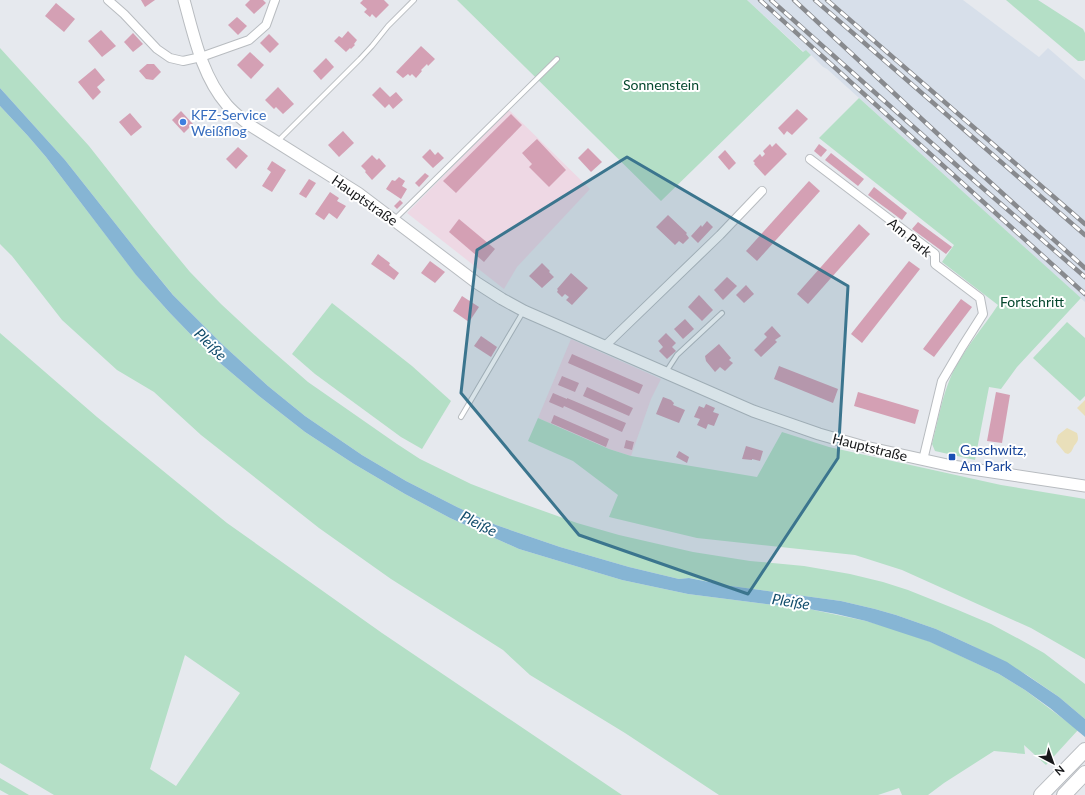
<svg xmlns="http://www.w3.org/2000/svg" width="1085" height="795" font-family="Lato,sans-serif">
<rect width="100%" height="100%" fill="#e6e9ee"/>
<!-- built -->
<path fill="#d7dfea" d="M747 0H963L1039 57 1048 48 1085 80V302L827 69 823 67 806 50 804 52Z"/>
<!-- industrial -->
<g fill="#eed8e4">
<path d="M509 110 590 189 517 267 504 289 407 213Z"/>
<path d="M571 339 661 379 651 399 631 456 609 449 538 418Z"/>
</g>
<!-- green -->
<g fill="#b4dfc6" fill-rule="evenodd">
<path d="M457 0H747L803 52 806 50 811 55 661 201Z"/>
<path d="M1006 0H1038L1083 29 1085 33V60L1083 61H1078Z"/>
<path d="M0 48 70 125 89 146 152 226 190 272 221 304 261 341 308 382 397 444 420 459 471 484 510 499 577 523 619 535 693 552 750 561 804 566 850 574 883 582 908 590 958 610 991 624 1021 640 1044 653 1085 684V719L1059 697 1027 675 973 646 936 629 896 615 875 609 841 601 724 585 690 578 679 579 629 567 560 547 496 525 457 507 406 481 362 455 305 416 268 386 223 345 174 296 141 256 65 160 0 88Z"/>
<path d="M859 98 1081 298 1017 367 1001 389 989 387 975 460 935 451 932 444C938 421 942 396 952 374 964 349 983 328 998 305L942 262 954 245 819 138Z"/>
<path d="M0 106 28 136 46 157 137 276 169 312 196 340 220 363 259 396 305 432 354 464 405 494 450 518 519 549 622 580 688 594 766 604 809 609 866 621 894 629 931 642 999 674 1025 690 1078 730 1046 765 1024 745 1025 754 994 751 944 783 928 795H902L899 788 878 795H719L625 733 530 675 503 650 391 579 319 528 201 435 154 392 117 370 62 320 12 256 0 244Z"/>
<path d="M332 303 412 366 451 401 422 449 401 437 315 374 292 354Z"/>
<path d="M1067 322 1085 338V396L1080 401 1033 358Z"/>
<path d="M0 333 97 417 227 523 382 633 622 795H54L0 763ZM185 655 240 693 176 786 150 769Z"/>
<path d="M538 418 609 449 631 456 757 477 782 432 829 447 1001 485 1085 499V659L1031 628 902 570 855 555 697 538 609 517 618 495 573 461 528 441Z"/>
<path d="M0 778 29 795H9L0 790Z"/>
</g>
<!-- sand -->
<g fill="#e9dfba">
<path d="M1085 400V416L1077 408Z"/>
<path d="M1067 428 1077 433C1079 440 1078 441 1074 446 1072 450 1072 452 1068 454L1065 453 1056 442 1058 435Z"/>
</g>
<!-- water -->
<path fill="#86b5d4" d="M0 88 65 160 141 256 173 295 223 345 268 386 305 416 362 455 406 481 457 507 496 525 560 547 629 567 679 579 689 578 724 585 841 601 875 609 896 615 936 629 973 646 1007 662 1059 697 1085 719V737L1050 708 1025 690 999 674 930 642 866 621 836 614 809 609 766 604 688 594 622 580 592 571 519 549 450 518 405 494 354 464 305 432 259 396 220 363 196 340 169 312 136 275 46 157 28 136 0 106Z"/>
<!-- building -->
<g fill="#d4a0b4">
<path d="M141 0H155L145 7Z"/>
<path d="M250 0H263L266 3 254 14 245 5Z"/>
<path d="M363 0H384L389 5 376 18 372 14 370 17 364 12 367 9 360 3Z"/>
<path d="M56 3 75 19 64 32 45 16Z"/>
<path d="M237 17 247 26 238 35 228 25Z"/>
<path d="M101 30 116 46 102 57 88 41Z"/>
<path d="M348 31 357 40 354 44 355 45 351 49 350 48 346 52 334 41 339 36 342 38Z"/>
<path d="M133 33 143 44 133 52 124 42Z"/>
<path d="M269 34 279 44 270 53 260 43Z"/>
<path d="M421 46 435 59 428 66 427 64 421 70 422 71 416 78 412 74 410 76 408 74 403 78 396 72Z"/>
<path d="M250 52 264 65 251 79 237 65Z"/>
<path d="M326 58 334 67 321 80 313 71Z"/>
<path d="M147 64H154L161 72 153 80 146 79 139 71Z"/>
<path d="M95 68 105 80 97 87 101 92 93 100 78 82Z"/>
<path d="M278 87 294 104 283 114 276 107 274 109 265 100Z"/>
<path d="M380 87 390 97 396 92 403 100 393 109 389 104 385 108 372 95Z"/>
<path d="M797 109 808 119 792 135 787 131 784 135 778 128Z"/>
<path d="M181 111 193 124 184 133 172 120Z"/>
<path d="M130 113 142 127 131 136 119 122Z"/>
<path d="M511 114 522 125 456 193 443 181Z"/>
<path d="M343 131 354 143 339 157 328 145Z"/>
<path d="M537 139 566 170 549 187 529 167 532 164 522 153Z"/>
<path d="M776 143 787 154 765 176 754 164 755 163 753 161 760 154 762 157 765 154 763 151 770 144 772 147Z"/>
<path d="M819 144 827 150 821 157 814 151Z"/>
<path d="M238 147 248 156 236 169 226 159Z"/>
<path d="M588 148 602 162 591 172 578 158Z"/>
<path d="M430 149 435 155 438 152 444 158 433 168 422 157Z"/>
<path d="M725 150 736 163 729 170 718 157Z"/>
<path d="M831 153 864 179 858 186 825 160Z"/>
<path d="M372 155 377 160 379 158 386 166 372 180 365 172 366 171 361 166Z"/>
<path d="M272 161 286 170 272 192 262 186 271 172 267 169Z"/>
<path d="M425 173 429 176 419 187 415 183Z"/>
<path d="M399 177 405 181 402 186 407 189 401 199 386 189 392 180 395 181Z"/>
<path d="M309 179 316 183 306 198 299 194Z"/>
<path d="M809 181 820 191 757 261 746 251Z"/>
<path d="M874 187 907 213 902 220 868 195Z"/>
<path d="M330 192 339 198 337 201 346 206 337 219 329 213 324 220 315 214Z"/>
<path d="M400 200 403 203 397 209 394 206Z"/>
<path d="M668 215 687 233 686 234 689 238 683 244 679 241 675 245 656 227Z"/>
<path d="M459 219 495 249 484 262 449 232Z"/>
<path d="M707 221 713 227 698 243 691 236 701 225 702 227Z"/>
<path d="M918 222 952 247 946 254 912 229Z"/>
<path d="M859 224 870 234 808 304 797 294Z"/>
<path d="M378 254 390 263 389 265 399 273 394 280 371 264Z"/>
<path d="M430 261 445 272 435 283 421 273Z"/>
<path d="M909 261 920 269 862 343 851 334Z"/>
<path d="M542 263 550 271 549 272 554 277 542 288 529 276Z"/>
<path d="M571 273 588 288 572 305 566 300 569 297 565 294 562 297 557 292 558 290 557 289Z"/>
<path d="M727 277 737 286 723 300 714 290Z"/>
<path d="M746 285 754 294 744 303 736 295Z"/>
<path d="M699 295 713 310 702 321 688 307Z"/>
<path d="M462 296 479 307 469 322 453 311Z"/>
<path d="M961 299 972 307 934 357 923 349Z"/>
<path d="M685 319 694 329 683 339 674 329Z"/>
<path d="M772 326 781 336 775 340 777 342 761 357 754 350 767 337 764 334Z"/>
<path d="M666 333 676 343 672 347 676 351 667 359 659 351 663 347 658 341Z"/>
<path d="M481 336 497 347 491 357 474 346Z"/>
<path d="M719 344 731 358 729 360 733 363 725 371 720 367 715 372 706 361 705 356Z"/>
<path d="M572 354 643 385 639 394 568 363Z"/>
<path d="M779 366 838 389 833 403 774 379Z"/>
<path d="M562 376 579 383 575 392 558 385Z"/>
<path d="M587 387 633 408 629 416 583 396Z"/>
<path d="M858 392 919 410 915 424 854 406Z"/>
<path d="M996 392 1010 395 1002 443 987 441Z"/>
<path d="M553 393 567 399V398L626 423 622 432 564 406 563 408 549 402Z"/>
<path d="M663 397 671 400 674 403 673 405 685 410 679 423 656 414Z"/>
<path d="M706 404 715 408 713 412 719 414 714 426 708 424 706 429 697 425 700 419 694 417 699 406 704 408Z"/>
<path d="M554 415 609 439 606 447 551 423Z"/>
<path d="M626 440 634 442 632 450 624 448Z"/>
<path d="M746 446 763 451 760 461 752 459V460L742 459Z"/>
<path d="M679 451 689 457 687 463 676 457Z"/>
</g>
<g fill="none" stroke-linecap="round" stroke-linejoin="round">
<!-- service casing -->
<g stroke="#b8bcc0" stroke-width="6">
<g id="service">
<path d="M277 142 360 59 372 46 388 26 414 0"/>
<path d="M394 220 557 59"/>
<path d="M666 372 677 355 722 313"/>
<path d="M461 417 523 312"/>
</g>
</g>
<!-- minor casing -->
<g stroke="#b8bcc0" stroke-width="10">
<g id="minor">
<path d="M108 0 124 14 157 49 170 58 183 61 201 57 249 40 266 25 275 0"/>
<path d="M810 159 935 254V264L980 298 983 314 962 347 942 381 923 460"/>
<path d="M605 346 720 235 762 191"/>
</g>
</g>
<!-- secondary casing -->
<g stroke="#b8bcc0" stroke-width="13">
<path id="secondary" d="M184 0C194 36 202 76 227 105 233 112 241 118 248 124L358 193 477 283 502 299 524 311 753 411 819 434 861 446 952 466 1085 486"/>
</g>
<!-- motorway casing -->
<g stroke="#b8bcc0" stroke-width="16">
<g id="motorway">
<path d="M1041 795 1085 750"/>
<path d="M1064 795 1085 773"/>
</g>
</g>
<!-- service -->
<use href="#service" stroke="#fff" stroke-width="4"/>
<!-- minor -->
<use href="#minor" stroke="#fff" stroke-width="8"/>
<!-- secondary -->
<use href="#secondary" stroke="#fff" stroke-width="11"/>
<!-- motorway -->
<use href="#motorway" stroke="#fff" stroke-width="14"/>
<!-- rail casing -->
<g stroke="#888a8e" stroke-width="4.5">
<g id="rail">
<path d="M760 0 1085 294"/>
<path d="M771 0 963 171 1085 277"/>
<path d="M794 0 969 163 1085 268"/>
<path d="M815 0 1085 235"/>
<path d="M827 0 1085 224"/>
</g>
</g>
<!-- rail -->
<use href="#rail" stroke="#fff" stroke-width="3" stroke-dasharray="9" stroke-linecap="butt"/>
</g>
<!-- marked area -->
<path fill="#3b758e" fill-opacity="0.2" stroke="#3b758e" stroke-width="3" stroke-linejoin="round" d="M627 157 848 286 838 458 748 594 579 535 461 393 477 250Z"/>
<!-- markers -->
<circle fill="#3f7fe0" stroke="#fff" stroke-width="1.5" cx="183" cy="122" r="4"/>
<rect fill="#1a4fb4" stroke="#fff" stroke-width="1.5" x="948" y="453" width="8" height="8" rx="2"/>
<g text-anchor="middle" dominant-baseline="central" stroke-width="4" stroke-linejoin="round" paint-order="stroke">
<!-- park labels -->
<g font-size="14" fill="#05482e" stroke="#fff">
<text x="661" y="84">Sonnenstein</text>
<text x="1032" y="301">Fortschritt</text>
</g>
<!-- shop labels -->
<g font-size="14" fill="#366cbe" stroke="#fff" text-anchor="start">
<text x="191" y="114">KFZ-Service<tspan x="191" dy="16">Weißflog</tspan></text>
</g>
<!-- street labels -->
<g font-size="14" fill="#18191b" stroke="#fff">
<text transform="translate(365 200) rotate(35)">Hauptstraße</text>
<text transform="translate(910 237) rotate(40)">Am Park</text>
<text transform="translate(870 447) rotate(14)">Hauptstraße</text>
</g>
<!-- transit labels -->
<g font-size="14" fill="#164399" stroke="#fff" text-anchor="start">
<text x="960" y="449">Gaschwitz,<tspan x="960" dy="16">Am Park</tspan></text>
</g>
<!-- water labels -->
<g font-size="15" font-style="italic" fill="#124d6c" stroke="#fff">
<text transform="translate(211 344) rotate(45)">Pleiße</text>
<text transform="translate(479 523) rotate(27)">Pleiße</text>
<text transform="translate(791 601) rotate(9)">Pleiße</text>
</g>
</g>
<!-- north arrow -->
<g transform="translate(1053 763) rotate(139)" stroke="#ffffff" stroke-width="3" paint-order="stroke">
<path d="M0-3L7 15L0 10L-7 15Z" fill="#18191b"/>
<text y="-6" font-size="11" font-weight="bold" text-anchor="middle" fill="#18191b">N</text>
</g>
</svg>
